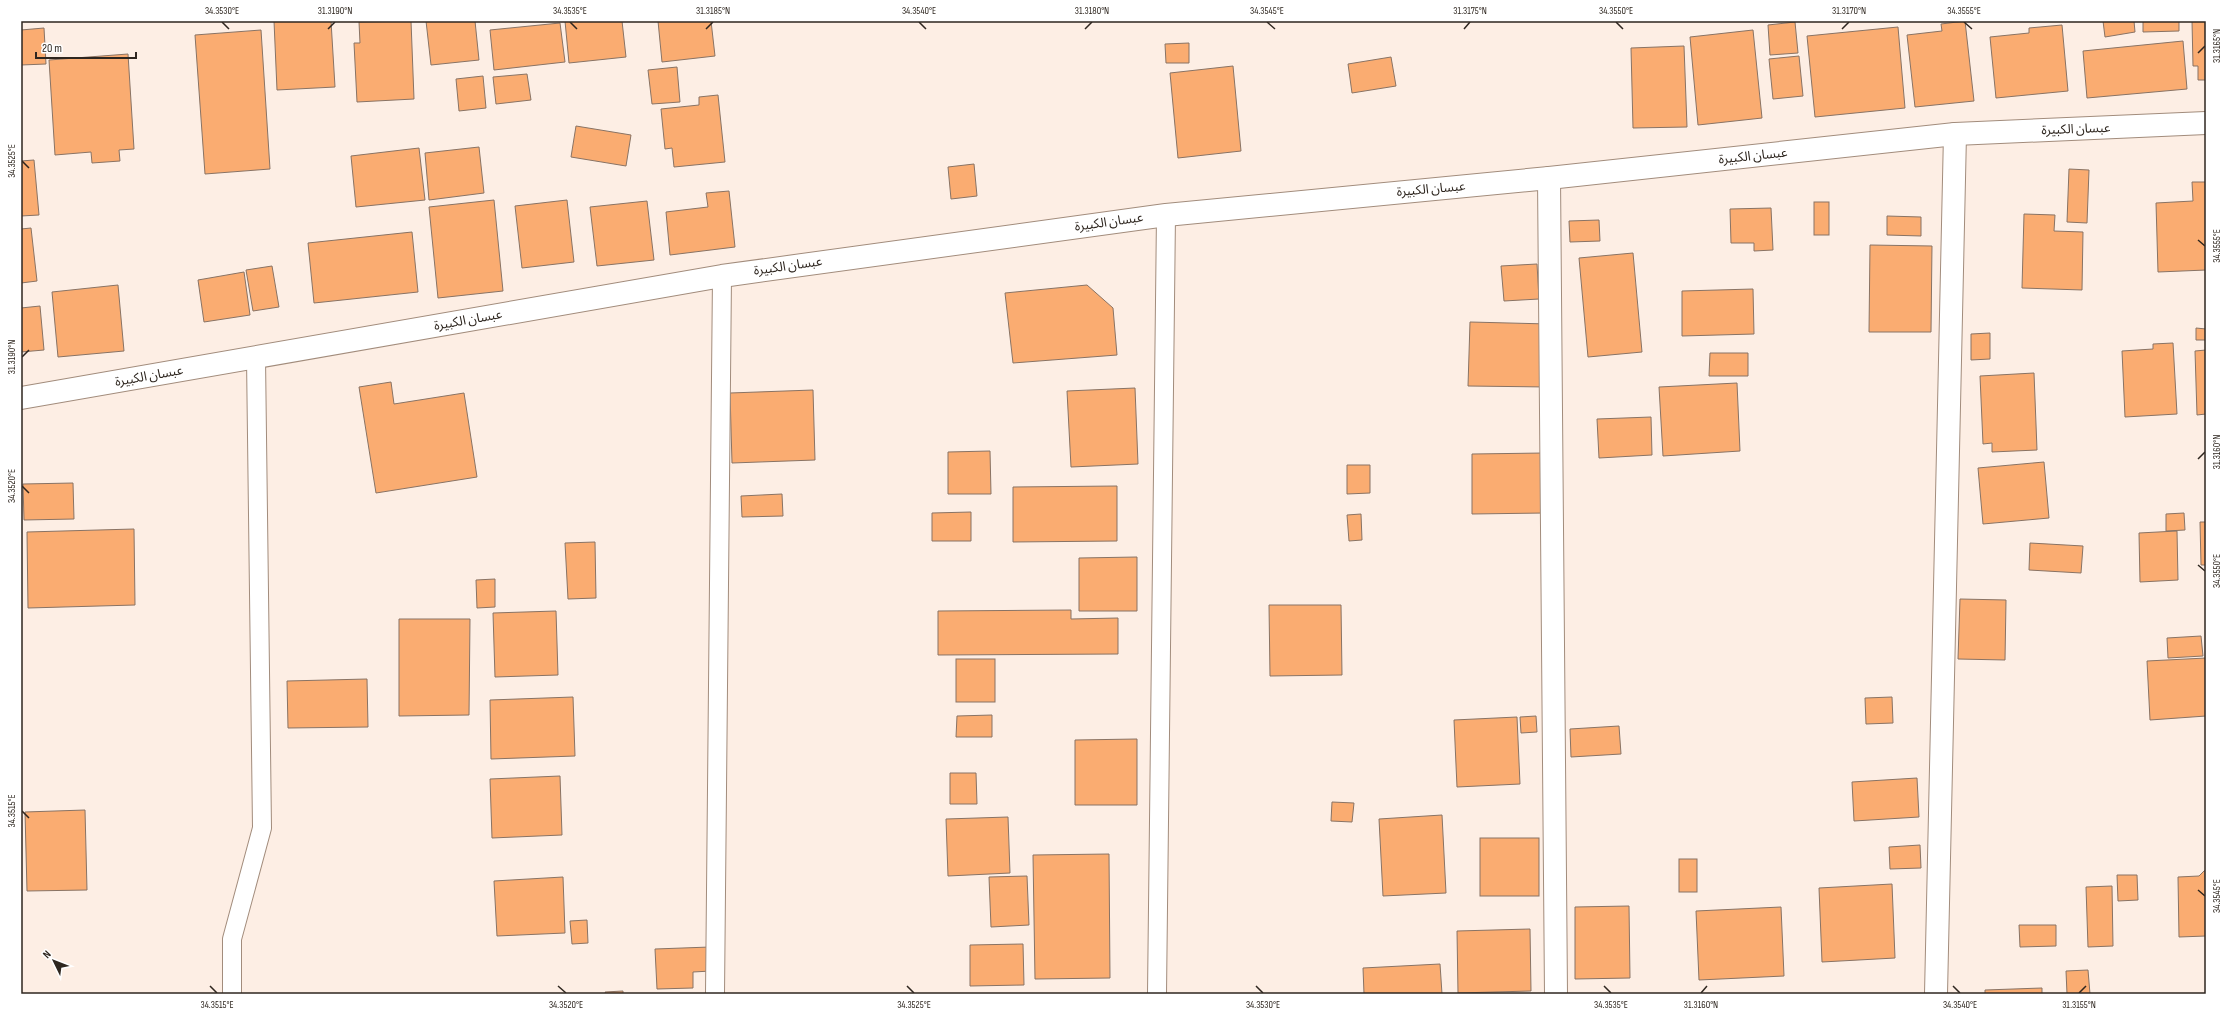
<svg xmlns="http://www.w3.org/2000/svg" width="2227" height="1015" font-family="'Sofia Sans Condensed','Noto Sans Arabic',sans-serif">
<rect width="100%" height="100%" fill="#fdeee4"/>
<!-- building -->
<g fill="#faac71" stroke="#897364">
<path d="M274 21H331L335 87 277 90Z"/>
<path d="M411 21 414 99 357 102 354 43H360L359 22Z"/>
<path d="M426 21H475L479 60 431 65Z"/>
<path d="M565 21H622L626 57 569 63Z"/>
<path d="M658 21H711L715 56 662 62Z"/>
<path d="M1965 21 1974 101 1915 107 1907 35 1942 31 1941 24Z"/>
<path d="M2103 21H2134L2135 32 2105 37Z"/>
<path d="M2143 21H2179V31L2143 32Z"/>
<path d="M2192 21H2206V80H2198V66H2193Z"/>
<path d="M1795 22 1798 53 1770 55 1768 25Z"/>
<path d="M560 23 565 62 494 70 490 30Z"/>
<path d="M2062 25 2068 91 1996 98 1990 37 2029 33V28Z"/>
<path d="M1898 27 1905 108 1815 117 1807 36Z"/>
<path d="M44 28 46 64 21 65V30Z"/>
<path d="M261 30 270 169 205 174 195 35Z"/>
<path d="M1753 30 1762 118 1698 125 1690 37Z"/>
<path d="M2183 41 2187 89 2087 98 2083 51Z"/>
<path d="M1189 43V63H1166L1165 44Z"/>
<path d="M1684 46 1687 127 1633 128 1631 48Z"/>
<path d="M128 54 134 149 119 150 120 161 92 163 91 152 55 155 49 60Z"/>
<path d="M1799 56 1803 96 1773 99 1769 59Z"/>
<path d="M1391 57 1396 86 1352 93 1348 64Z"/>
<path d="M1233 66 1241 151 1178 158 1170 73Z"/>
<path d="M677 67 680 102 652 104 648 70Z"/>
<path d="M527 74 531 100 496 104 493 77Z"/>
<path d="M483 76 486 108 459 111 456 79Z"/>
<path d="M718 95 725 162 674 167 672 148 665 149 661 109 699 105V97Z"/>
<path d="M576 126 631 135 626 166 571 157Z"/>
<path d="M479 147 484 193 429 200 425 153Z"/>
<path d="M419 148 425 200 356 207 351 156Z"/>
<path d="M34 160 39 215 21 216V161Z"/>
<path d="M974 164 977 196 951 199 948 167Z"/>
<path d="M2069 169 2089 170 2087 223 2067 222Z"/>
<path d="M2192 182H2206V270L2158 272 2156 203 2193 201Z"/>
<path d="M729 191 735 247 670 255 666 212 708 207 706 193Z"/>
<path d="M494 200 503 291 438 298 429 207Z"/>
<path d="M567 200 574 262 522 268 515 206Z"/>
<path d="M647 201 654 260 597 266 590 207Z"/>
<rect x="1814" y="202" width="15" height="33"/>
<path d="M1771 208 1773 250 1754 251V243H1731L1730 209Z"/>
<path d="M2024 214 2055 215 2054 231 2083 232 2082 290 2022 288Z"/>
<path d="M1887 216 1921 217V236L1887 235Z"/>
<path d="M1599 220 1600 241 1570 242 1569 221Z"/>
<path d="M31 228 37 281 21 283V229Z"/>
<path d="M412 232 418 292 314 303 308 243Z"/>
<path d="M1870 245 1932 246 1931 332H1869Z"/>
<path d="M1633 253 1642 352 1588 357 1579 258Z"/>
<path d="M1537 264 1539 299 1504 301 1501 266Z"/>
<path d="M272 266 279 307 253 311 246 270Z"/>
<path d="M244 272 250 315 204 322 198 280Z"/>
<path d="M118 285 124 351 58 357 52 292Z"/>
<path d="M1087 285 1113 308 1117 355 1013 363 1005 293Z"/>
<path d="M1753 289 1754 334 1682 336V291Z"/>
<path d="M40 306 44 350 21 352V308Z"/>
<path d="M1470 322 1548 324 1547 387 1468 386Z"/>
<path d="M2196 328 2206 329V340H2196Z"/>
<path d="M1990 333V359L1971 360V334Z"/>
<path d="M2173 343 2177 414 2125 417 2122 351 2153 349V344Z"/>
<path d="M2206 350V414L2197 415 2195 351Z"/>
<path d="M1710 353H1748V376H1709Z"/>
<path d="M2034 373 2037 450 1992 452V443L1983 444 1980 376Z"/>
<path d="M391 382 394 404 464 393 477 477 376 493 359 387Z"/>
<path d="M1737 383 1740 451 1663 456 1659 387Z"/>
<path d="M1135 388 1138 464 1071 467 1067 391Z"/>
<path d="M813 390 815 460 732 463 730 393Z"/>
<path d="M1651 417 1652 455 1599 458 1597 419Z"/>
<path d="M990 451 991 494H948V452Z"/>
<path d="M1544 453 1545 513 1472 514V454Z"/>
<path d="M2044 462 2049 518 1983 524 1978 468Z"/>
<path d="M1347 465H1370V493L1347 494Z"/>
<path d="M73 483 74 519 24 520 23 484Z"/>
<path d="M1117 486V541L1013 542V487Z"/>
<path d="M782 494 783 516 742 517 741 496Z"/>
<path d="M971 512V541H932V513Z"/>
<path d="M2184 513 2185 530 2166 531V514Z"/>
<path d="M1361 514 1362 540 1349 541 1347 515Z"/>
<path d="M2200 522H2206V565H2201Z"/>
<path d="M134 529 135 605 28 608 27 532Z"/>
<path d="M2177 531 2178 580 2140 582 2139 533Z"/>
<path d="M595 542 596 598 568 599 565 543Z"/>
<path d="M2030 543 2083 546 2081 573 2029 570Z"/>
<path d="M1137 557V611H1079V558Z"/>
<path d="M495 579V607L477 608 476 580Z"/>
<path d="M1960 599 2006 600 2005 660 1958 659Z"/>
<path d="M1269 605H1341L1342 675 1270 676Z"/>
<path d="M1071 610V619L1118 618V654L938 655V611Z"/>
<path d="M556 611 558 675 495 677 493 613Z"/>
<path d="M399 619H470L469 715 399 716Z"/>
<path d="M2201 636 2203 656 2168 658 2167 638Z"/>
<path d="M2206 658V716L2150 720 2147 661Z"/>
<rect x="956" y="659" width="39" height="43"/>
<path d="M367 679 368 727 288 728 287 681Z"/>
<path d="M573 697 575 756 491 759 490 700Z"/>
<path d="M1892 697 1893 723 1866 724 1865 698Z"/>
<path d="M992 715V737H956L957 716Z"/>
<path d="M1536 716 1537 732 1521 733 1520 717Z"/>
<path d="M1517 717 1520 784 1457 787 1454 720Z"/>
<path d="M1619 726 1621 754 1571 757 1570 729Z"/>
<path d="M1137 739V805H1075V740Z"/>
<path d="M950 773H976L977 804H950Z"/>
<path d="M560 776 562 835 492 838 490 779Z"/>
<path d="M1917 778 1919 817 1854 821 1852 782Z"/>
<path d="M1332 802 1354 803 1352 822 1331 821Z"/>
<path d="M85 810 87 890 27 891 25 812Z"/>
<path d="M1442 815 1446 893 1383 896 1379 819Z"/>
<path d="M1008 817 1010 873 948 876 946 819Z"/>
<rect x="1480" y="838" width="59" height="58"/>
<path d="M1920 845 1921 868 1890 869 1889 847Z"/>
<path d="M1109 854 1110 978 1035 979 1033 855Z"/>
<rect x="1679" y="859" width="18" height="33"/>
<path d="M2205 870 2206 936 2179 937 2178 877 2199 876Z"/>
<path d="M2117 875H2137L2138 900 2118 901Z"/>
<path d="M1027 876 1029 925 991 927 989 877Z"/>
<path d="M563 877 565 933 497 936 494 881Z"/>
<path d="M1892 884 1895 958 1822 962 1819 888Z"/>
<path d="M2112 886 2113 946 2088 947 2086 887Z"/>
<path d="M1629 906 1630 978 1575 979V907Z"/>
<path d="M1781 907 1784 976 1699 980 1696 911Z"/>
<path d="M587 920 588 943 572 944 570 921Z"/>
<path d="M2019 925H2056V946L2020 947Z"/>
<path d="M1530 929 1531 991 1458 993 1457 931Z"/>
<path d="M1023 944 1024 985 970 986V945Z"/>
<path d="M710 947 711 971 693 972V988L657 989 655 949Z"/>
<path d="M1440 964 1442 994H1364L1363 968Z"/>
<path d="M2088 970 2090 994H2067L2066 971Z"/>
<path d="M2042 988V994H1985V990Z"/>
<path d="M623 991V994H606L605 992Z"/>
</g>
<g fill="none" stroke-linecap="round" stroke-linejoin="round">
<!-- lane casing -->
<g stroke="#a28c7c" stroke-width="20">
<g id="lane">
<path d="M232 994V939L262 828 256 358"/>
<path d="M715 994 722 276"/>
<path d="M1157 994 1166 215"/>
</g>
</g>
<!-- street casing -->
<g stroke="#a28c7c" stroke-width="24">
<g id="street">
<path d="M1549 178 1556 994"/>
<path d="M1936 994 1955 134"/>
</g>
</g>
<!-- secondary casing -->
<g stroke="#a28c7c" stroke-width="24">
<path id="secondary" d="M21 398 722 276 1166 215 1549 178 1955 134 2206 123"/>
</g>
<!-- lane -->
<use href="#lane" stroke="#fff" stroke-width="18"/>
<!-- street -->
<use href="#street" stroke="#fff" stroke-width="22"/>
<!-- secondary -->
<use href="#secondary" stroke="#fff" stroke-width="22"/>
</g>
<!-- ticks -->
<path fill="none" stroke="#2e261f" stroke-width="1.5" d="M222 22 229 29M570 22 577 29M919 22 926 29M1267 22 1275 29M1616 22 1623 29M1964 22 1972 29M328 29 335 22M706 29 713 22M1085 29 1092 22M1464 29 1470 22M1842 29 1849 22M2198 53 2205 46M22 161 29 168M2198 240 2205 246M22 357 29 350M2198 459 2205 452M22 486 29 493M2198 565 2205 571M22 811 29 818M2198 890 2205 896M210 986 217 993M558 986 566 993M907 986 914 993M1256 986 1263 993M1604 986 1611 993M1953 986 1960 993M1701 993 1707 986M2079 993 2086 986"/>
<g text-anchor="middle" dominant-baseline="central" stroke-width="3" stroke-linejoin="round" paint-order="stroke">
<!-- street labels -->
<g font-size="13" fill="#2e261f" stroke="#fff">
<text transform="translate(2076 129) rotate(-2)">عبسان الكبيرة</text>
<text transform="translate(1753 156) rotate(-6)">عبسان الكبيرة</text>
<text transform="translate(1431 189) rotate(-5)">عبسان الكبيرة</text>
<text transform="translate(1109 222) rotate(-8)">عبسان الكبيرة</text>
<text transform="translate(788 266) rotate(-8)">عبسان الكبيرة</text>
<text transform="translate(468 320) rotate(-10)">عبسان الكبيرة</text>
<text transform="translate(149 376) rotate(-10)">عبسان الكبيرة</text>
</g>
</g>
<!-- border -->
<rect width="2227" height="1015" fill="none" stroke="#ffffff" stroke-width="44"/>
<!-- north arrow -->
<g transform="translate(54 961) rotate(313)" stroke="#ffffff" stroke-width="3" paint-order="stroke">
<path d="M0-3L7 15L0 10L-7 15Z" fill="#2e261f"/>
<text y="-6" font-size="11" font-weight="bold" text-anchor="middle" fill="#2e261f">N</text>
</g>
<!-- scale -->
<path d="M36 52v6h100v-6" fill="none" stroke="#2e261f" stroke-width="2"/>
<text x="42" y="52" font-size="12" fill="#2e261f" stroke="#ffffff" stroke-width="3" paint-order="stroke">20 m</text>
<rect x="22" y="22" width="2183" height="971" fill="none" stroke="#2e261f" stroke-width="1.5"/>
<g font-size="10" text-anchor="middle" fill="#2e261f">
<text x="222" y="14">34.3530°E</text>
<text x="335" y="14">31.3190°N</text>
<text x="570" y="14">34.3535°E</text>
<text x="713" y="14">31.3185°N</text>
<text x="919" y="14">34.3540°E</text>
<text x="1092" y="14">31.3180°N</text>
<text x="1267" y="14">34.3545°E</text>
<text x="1470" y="14">31.3175°N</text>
<text x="1616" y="14">34.3550°E</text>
<text x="1849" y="14">31.3170°N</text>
<text x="1964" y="14">34.3555°E</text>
<text transform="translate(2216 46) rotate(-90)" y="4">31.3165°N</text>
<text transform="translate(11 161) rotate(-90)" y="4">34.3525°E</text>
<text transform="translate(2216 246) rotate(-90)" y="4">34.3555°E</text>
<text transform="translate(11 357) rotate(-90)" y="4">31.3190°N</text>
<text transform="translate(2216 452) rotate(-90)" y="4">31.3160°N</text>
<text transform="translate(11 486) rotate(-90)" y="4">34.3520°E</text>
<text transform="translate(2216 571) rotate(-90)" y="4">34.3550°E</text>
<text transform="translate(11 811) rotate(-90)" y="4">34.3515°E</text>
<text transform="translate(2216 896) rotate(-90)" y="4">34.3545°E</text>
<text x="217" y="1008">34.3515°E</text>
<text x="566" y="1008">34.3520°E</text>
<text x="914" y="1008">34.3525°E</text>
<text x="1263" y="1008">34.3530°E</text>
<text x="1611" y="1008">34.3535°E</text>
<text x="1701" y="1008">31.3160°N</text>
<text x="1960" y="1008">34.3540°E</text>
<text x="2079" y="1008">31.3155°N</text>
</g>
</svg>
